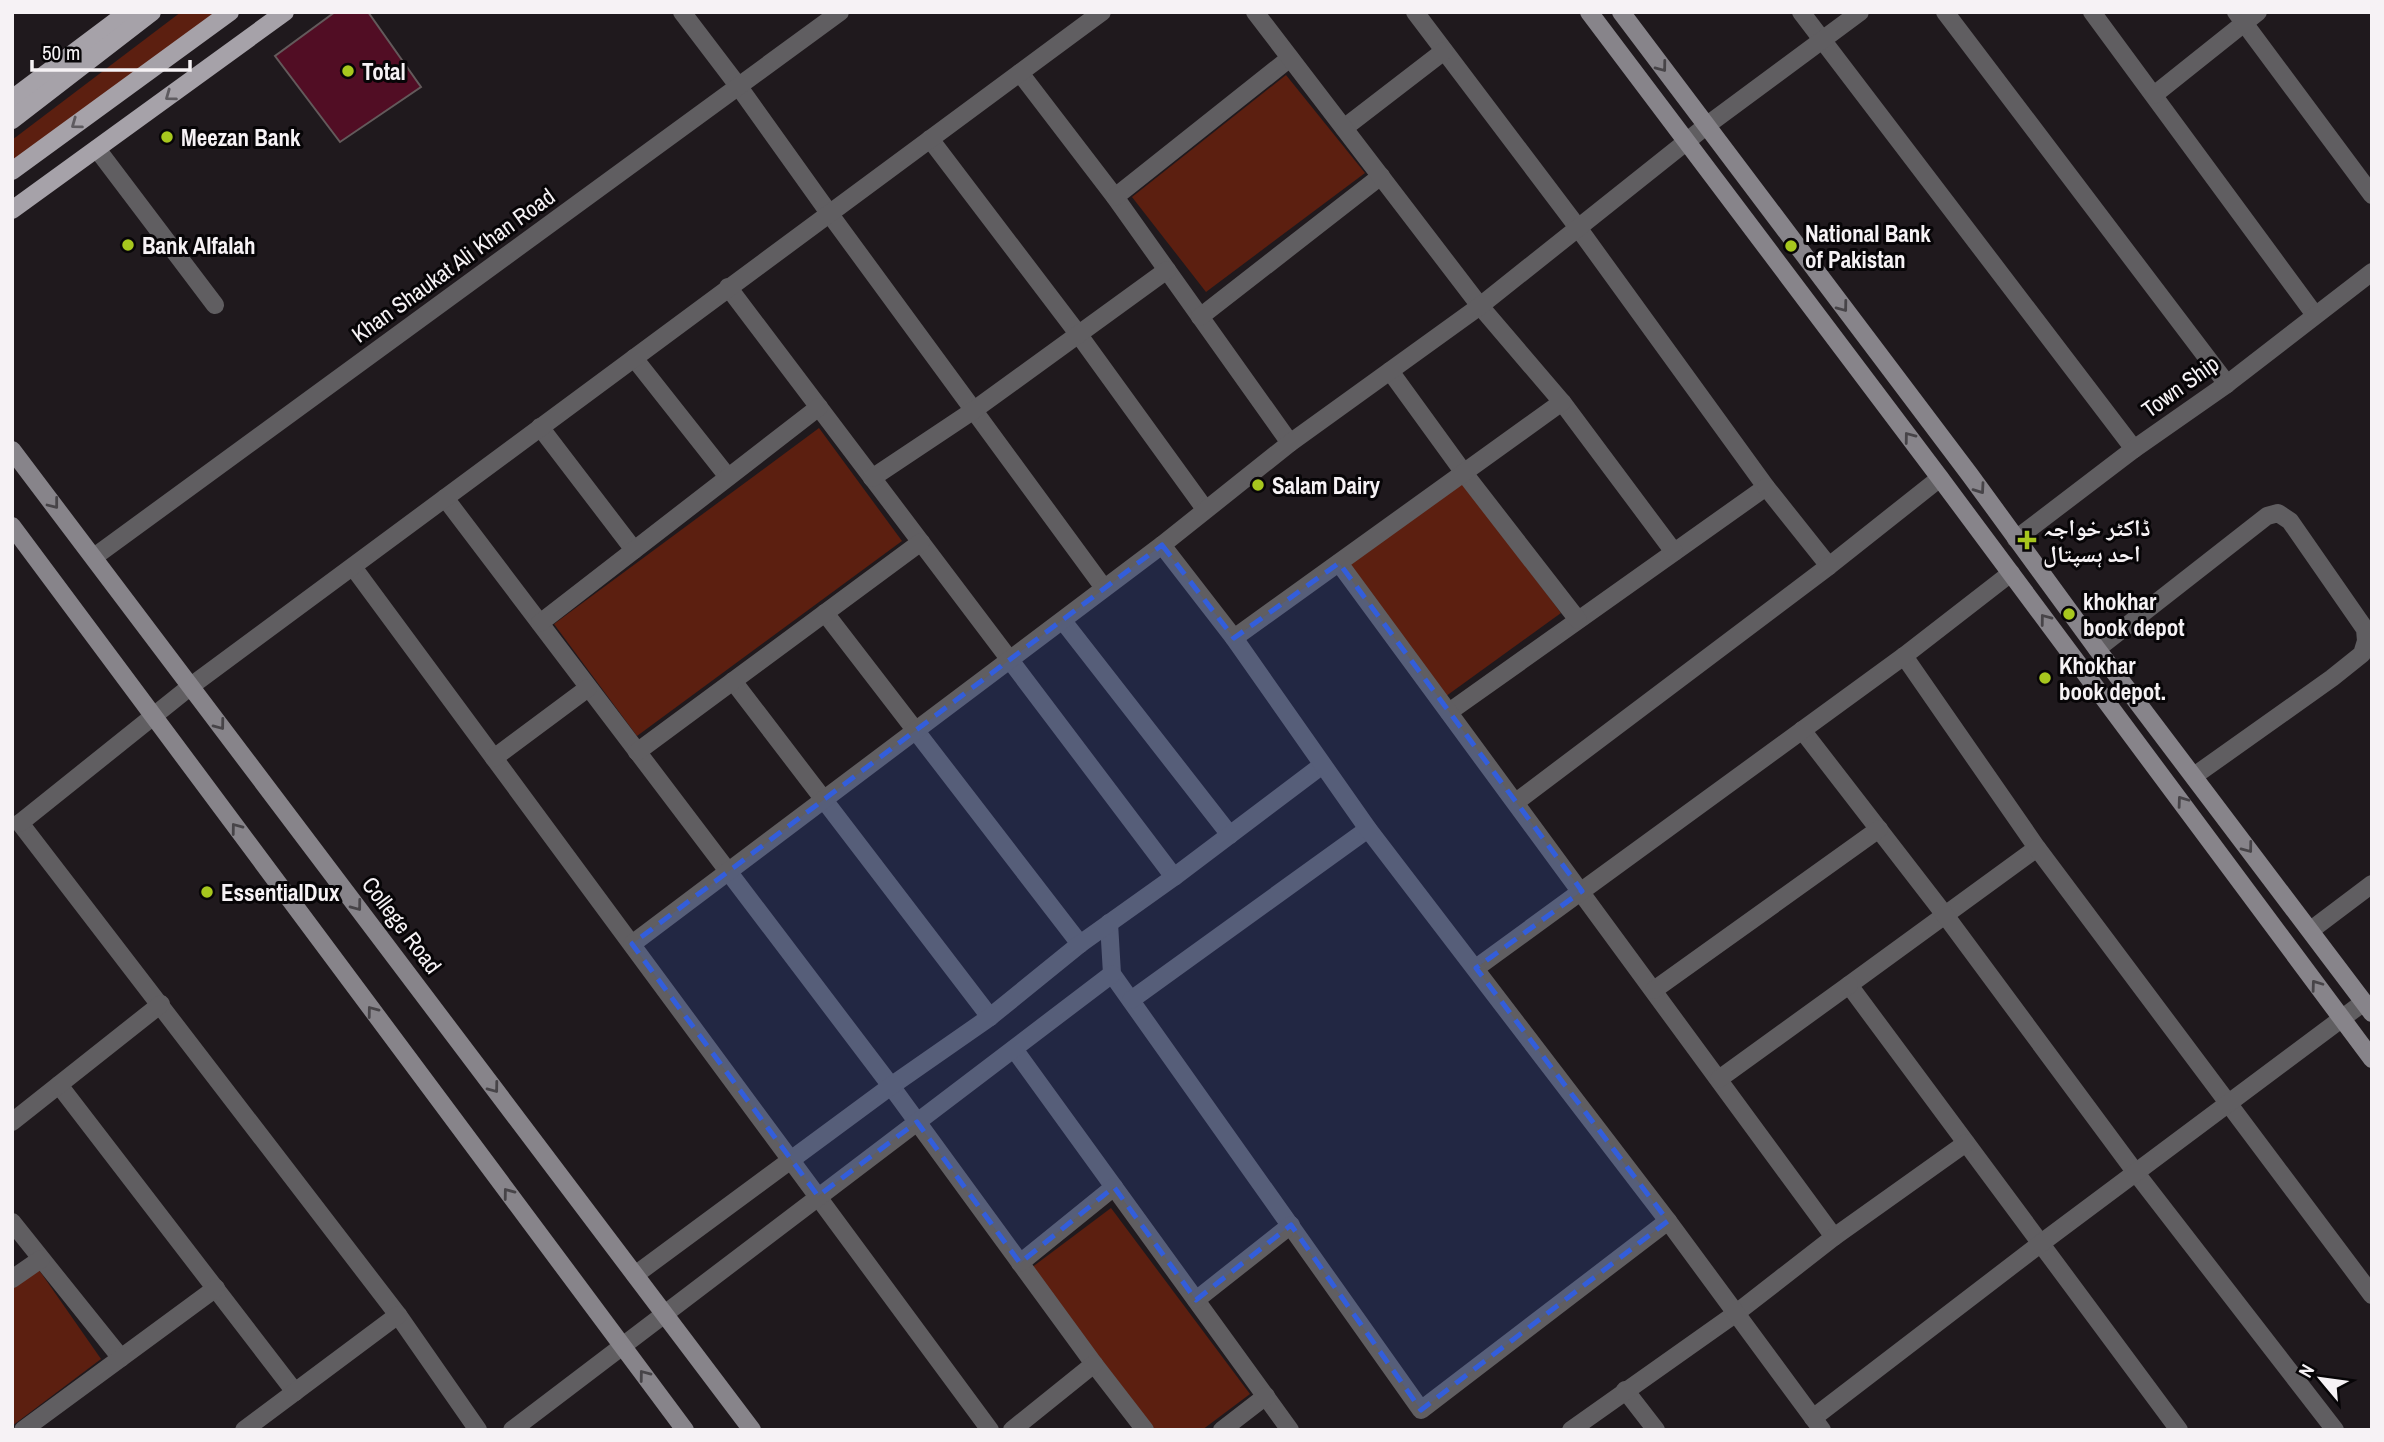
<svg xmlns="http://www.w3.org/2000/svg" width="2384" height="1442" font-family="'Archivo Narrow','Noto Naskh Arabic',sans-serif">
<rect width="100%" height="100%" fill="#1f191d"/>
<!-- green -->
<g fill="#5c1f10">
<path d="M181 12H230L12 175V140Z"/>
<path d="M1286 75 1365 173 1206 292 1132 197Z"/>
<path d="M819 428 902 541 637 736 554 624Z"/>
<path d="M1461 480 1561 613 1442 699 1346 565Z"/>
<path d="M1111 1208 1250 1394 1202 1430H1152L1031 1268Z"/>
<path d="M39 1270 101 1359 12 1426V1289Z"/>
</g>
<!-- building -->
<path fill="#510d24" stroke="#635a5b" stroke-width="2" d="M335 12H368L421 87 340 142 275 56Z"/>
<g fill="none" stroke-linecap="round" stroke-linejoin="round">
<!-- minor -->
<g stroke="#605e61" stroke-width="18">
<path d="M682 12 739 87 829 213 1104 588"/>
<path d="M1415 12 1579 229 1766 487 1449 712"/>
<path d="M1801 12 2134 449"/>
<path d="M1945 12 2227 384"/>
<path d="M2092 12 2315 315"/>
<path d="M2236 12 2372 195"/>
<path d="M1020 73 1115 197 1290 443"/>
<path d="M2154 95 2258 12"/>
<path d="M1344 128 1444 51"/>
<path d="M930 139 1079 335 1205 509"/>
<path d="M97 149 215 305"/>
<path d="M1115 197 1290 58"/>
<path d="M728 287 1174 877"/>
<path d="M1200 317 1381 176"/>
<path d="M634 358 728 477"/>
<path d="M1390 371 1464 473 1578 620"/>
<path d="M1562 402 1674 552"/>
<path d="M540 427 634 550"/>
<path d="M872 478 974 410 1167 270"/>
<path d="M1766 487 1829 566"/>
<path d="M445 498 891 1086 1094 1364 1145 1430"/>
<path d="M94 557 840 12"/>
<path d="M1339 563 1834 1237"/>
<path d="M353 567 990 1430"/>
<path d="M825 613 1080 944"/>
<path d="M1063 621 1230 835"/>
<path d="M540 623 819 407"/>
<path d="M1234 638 1562 402 1480 306 1255 12"/>
<path d="M2097 649 2267 516 2278 513 2290 521 2365 629 2366 641 2362 654 2332 678 2194 776"/>
<path d="M1904 656 2037 848 1849 985 2179 1430"/>
<path d="M733 681 990 1017"/>
<path d="M1802 730 1945 915 2136 1173 2335 1430"/>
<path d="M637 752 921 542"/>
<path d="M494 758 588 688"/>
<path d="M1516 802 1829 566 1940 478"/>
<path d="M20 823 398 1315 478 1430"/>
<path d="M2037 848 2372 1295"/>
<path d="M1109 923 1112 974 1421 1410 1668 1221"/>
<path d="M2311 930 2372 884"/>
<path d="M632 944 1162 545"/>
<path d="M1476 968 1904 656 2011 573"/>
<path d="M1654 990 1879 829"/>
<path d="M1131 1000 1368 829"/>
<path d="M1014 1049 1290 1430"/>
<path d="M1719 1079 1849 985"/>
<path d="M59 1085 295 1392"/>
<path d="M12 1122 161 1004"/>
<path d="M12 1222 121 1358"/>
<path d="M1020 1263 1114 1187"/>
<path d="M635 1275 891 1086 990 1017 1080 944 1174 877 1321 766"/>
<path d="M12 1279 41 1259"/>
<path d="M1196 1300 1291 1225"/>
<path d="M1625 1390 1656 1430"/>
<path d="M1813 1418 2040 1244 2364 1002"/>
<path d="M23 1430 216 1288"/>
<path d="M244 1430 398 1315"/>
<path d="M512 1430 1112 974"/>
<path d="M1012 1430 1094 1364"/>
<path d="M1222 1430 1266 1396"/>
<path d="M1571 1430 1735 1314 1834 1237 1966 1143"/>
<path d="M1822 1430 1668 1221 1368 829 1234 638 1162 545 1290 443 1480 306 1706 126 1860 12"/>
</g>
<!-- tertiary -->
<g stroke="#605e61" stroke-width="18">
<path d="M2016 539 2134 449 2227 384 2372 272"/>
<path d="M20 823 191 686 1102 12"/>
</g>
<!-- secondary -->
<g stroke="#87848a" stroke-width="18">
<path d="M1589 12 1940 478 2372 1059"/>
<path d="M1621 12 1970 475 2097 649 2372 1013"/>
<path d="M12 450 752 1430"/>
<path d="M12 526 685 1430"/>
</g>
<!-- primary -->
<g stroke="#a6a2a9" stroke-width="18">
<path d="M12 99 128 12"/>
<path d="M12 120 152 12"/>
<path d="M12 171 230 12"/>
<path d="M12 210 285 12"/>
</g>
</g>
<!-- one-way arrows -->
<defs><path id="oneway-chevron" d="M-2-3.5L2.5 0L-2 3.5" fill="none" stroke-width="1.6" stroke-linecap="round" stroke-linejoin="round" transform="scale(1.75)"/></defs>
<g stroke="#474448">
<use href="#oneway-chevron" transform="translate(1662 67) rotate(53)"/>
<use href="#oneway-chevron" transform="translate(1843 307) rotate(53)"/>
<use href="#oneway-chevron" transform="translate(1909 437) rotate(-127)"/>
<use href="#oneway-chevron" transform="translate(1980 489) rotate(55)"/>
<use href="#oneway-chevron" transform="translate(54 504) rotate(52)"/>
<use href="#oneway-chevron" transform="translate(2045 619) rotate(-127)"/>
<use href="#oneway-chevron" transform="translate(220 725) rotate(53)"/>
<use href="#oneway-chevron" transform="translate(2182 801) rotate(-126)"/>
<use href="#oneway-chevron" transform="translate(236 828) rotate(-127)"/>
<use href="#oneway-chevron" transform="translate(2248 848) rotate(53)"/>
<use href="#oneway-chevron" transform="translate(357 906) rotate(53)"/>
<use href="#oneway-chevron" transform="translate(2316 985) rotate(-126)"/>
<use href="#oneway-chevron" transform="translate(372 1011) rotate(-127)"/>
<use href="#oneway-chevron" transform="translate(494 1088) rotate(53)"/>
<use href="#oneway-chevron" transform="translate(508 1193) rotate(-127)"/>
<use href="#oneway-chevron" transform="translate(644 1375) rotate(-127)"/>
</g>
<g stroke="#5e5b60">
<use href="#oneway-chevron" transform="translate(170 96) rotate(144)"/>
<use href="#oneway-chevron" transform="translate(76 124) rotate(144)"/>
</g>
<!-- marked area -->
<path fill="#335edb" fill-opacity="0.2" stroke="#335edb" stroke-width="5" stroke-dasharray="14 9" stroke-linejoin="round" d="M1162 545 1234 638 1339 563 1582 891 1476 968 1668 1221 1421 1410 1291 1225 1196 1300 1114 1187 1020 1263 917 1122 818 1196 632 944Z"/>
<!-- markers -->
<g fill="#a7c71e" stroke="#070507" stroke-width="2.5">
<circle cx="348" cy="71" r="7"/>
<circle cx="167" cy="137" r="7"/>
<circle cx="128" cy="245" r="7"/>
<circle cx="1791" cy="246" r="7"/>
<circle cx="1258" cy="485" r="7"/>
<path d="M2023.5 529.5h7v7h7v7h-7v7h-7v-7h-7v-7h7z"/>
<circle cx="2069" cy="614" r="7"/>
<circle cx="2045" cy="678" r="7"/>
<circle cx="207" cy="892" r="7"/>
</g>
<g text-anchor="middle" dominant-baseline="central" stroke-width="6" stroke-linejoin="round" paint-order="stroke">
<!-- poi labels -->
<g font-size="23" font-weight="bold" fill="#f6f2f5" stroke="#070507" text-anchor="start">
<text x="362" y="71">Total</text>
<text x="181" y="137">Meezan Bank</text>
<text x="1805" y="233">National Bank<tspan x="1805" dy="26">of Pakistan</tspan></text>
<text x="142" y="245">Bank Alfalah</text>
<text x="1272" y="485">Salam Dairy</text>
<text x="2043" y="527">ڈاکٹر خواجہ<tspan x="2043" dy="26">احد ہسپتال</tspan></text>
<text x="2083" y="601">khokhar<tspan x="2083" dy="26">book depot</tspan></text>
<text x="2059" y="665">Khokhar<tspan x="2059" dy="26">book depot.</tspan></text>
<text x="221" y="892">EssentialDux</text>
</g>
<!-- street labels -->
<g font-size="23" fill="#f6f2f5" stroke="#070507">
<text transform="translate(453 265) rotate(-36)">Khan Shaukat Ali Khan Road</text>
<text transform="translate(2180 386) rotate(-36)">Town Ship</text>
<text transform="translate(402 925) rotate(53)">College Road</text>
</g>
</g>
<!-- border -->
<rect width="2384" height="1442" fill="none" stroke="#f6f2f5" stroke-width="28"/>
<!-- north arrow -->
<g transform="translate(2321 1379) rotate(299)" stroke="#070507" stroke-width="5" paint-order="stroke">
<path d="M0-5L12 26L0 18L-12 26Z" fill="#f6f2f5"/>
<text y="-10" font-size="19" font-weight="bold" text-anchor="middle" fill="#f6f2f5">N</text>
</g>
<!-- scale -->
<path d="M32 60v10h158v-10" fill="none" stroke="#f6f2f5" stroke-width="3.5"/>
<text x="42" y="60" font-size="21" fill="#f6f2f5" stroke="#070507" stroke-width="5" paint-order="stroke">50 m</text>
</svg>
